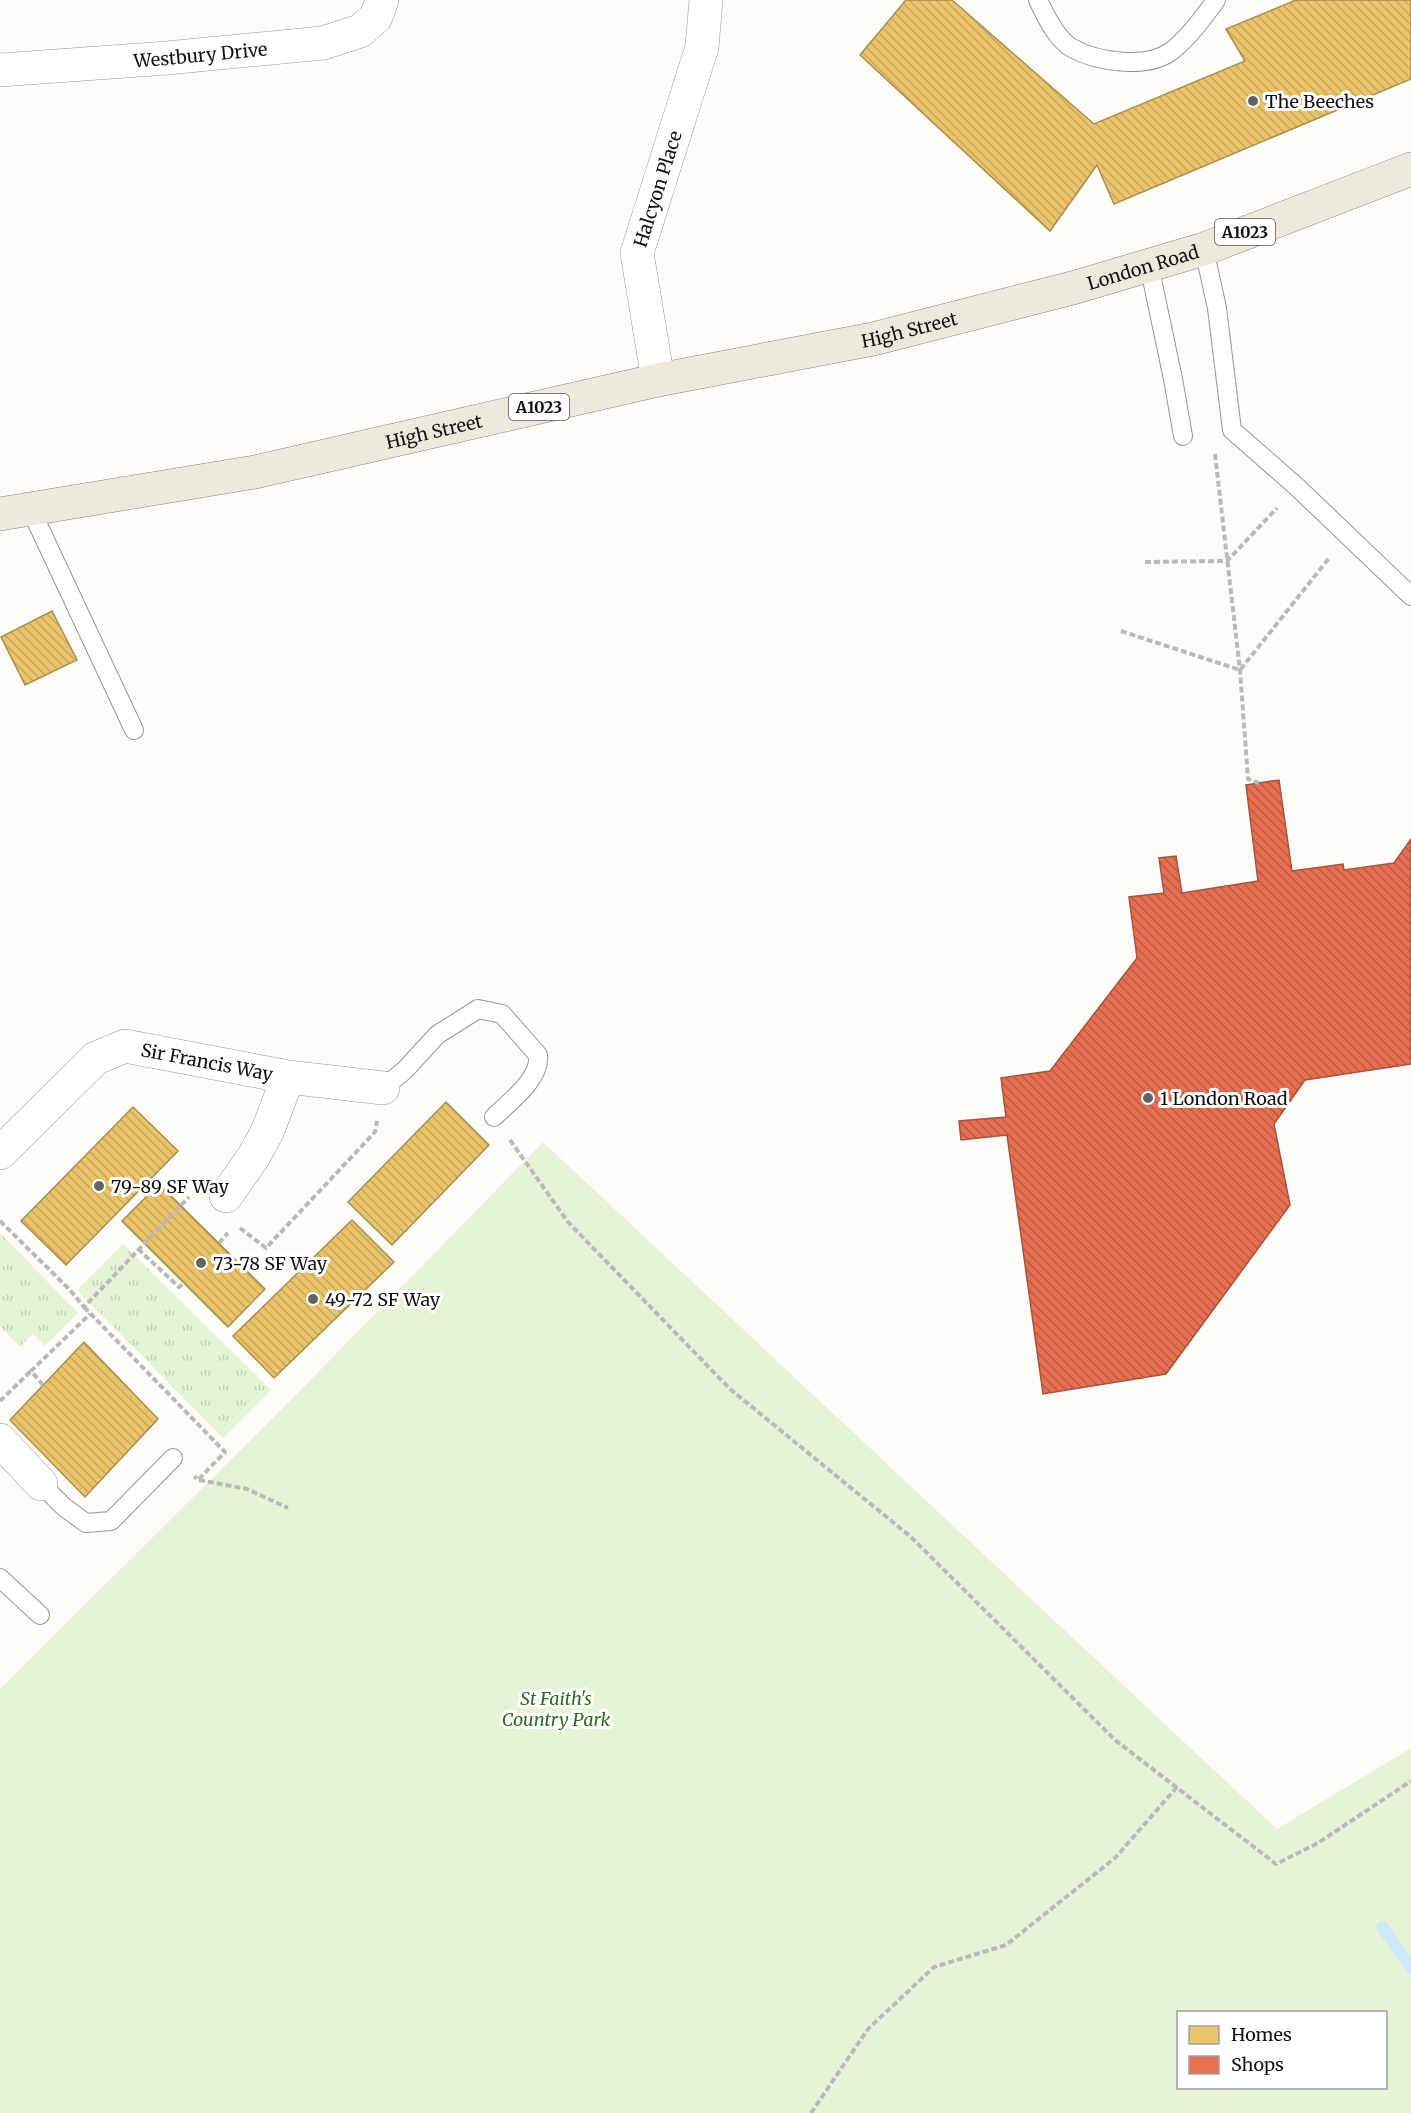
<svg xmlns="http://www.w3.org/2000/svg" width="1411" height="2113" font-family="Merriweather,serif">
<defs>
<pattern id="grass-tufts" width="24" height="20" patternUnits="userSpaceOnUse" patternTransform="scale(1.5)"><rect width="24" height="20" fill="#e7f3d7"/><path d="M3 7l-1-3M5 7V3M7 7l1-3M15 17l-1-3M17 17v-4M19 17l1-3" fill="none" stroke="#c5cfb8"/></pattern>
<pattern id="homes-back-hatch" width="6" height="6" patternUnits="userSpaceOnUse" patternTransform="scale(1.5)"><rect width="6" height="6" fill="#e9c46a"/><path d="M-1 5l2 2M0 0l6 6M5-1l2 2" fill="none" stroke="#c7a75b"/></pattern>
<pattern id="shops-back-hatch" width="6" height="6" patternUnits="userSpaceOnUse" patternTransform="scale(1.5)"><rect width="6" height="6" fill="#e76f51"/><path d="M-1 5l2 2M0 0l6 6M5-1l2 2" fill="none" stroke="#ba5a42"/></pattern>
</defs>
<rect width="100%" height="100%" fill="#fdfcf7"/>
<!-- grass -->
<g fill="url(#grass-tufts)">
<path d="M0 1233 78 1313 45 1346 33 1334 20 1347 0 1326Z"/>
<path d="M123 1244 271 1390 223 1438 77 1290Z"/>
</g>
<!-- park -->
<path fill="#e7f3d7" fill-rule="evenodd" d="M543 1142 1277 1829 1411 1748V2113H0V1689L289 1402ZM1178 2012H1386V2088H1178Z"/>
<!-- homes -->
<g fill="url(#homes-back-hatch)" stroke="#a88e4f" stroke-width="1.5">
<path d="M906 0H952L1094 124 1245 61 1226 29 1296 0H1411V79L1114 204 1097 165 1050 231 860 55Z"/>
<path d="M52 611 77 660 25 685 1 637Z"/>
<path d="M446 1102 489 1145 392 1245 348 1202Z"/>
<path d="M133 1107 178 1151 66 1265 21 1221Z"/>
<path d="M159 1184 265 1289 228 1327 122 1221Z"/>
<path d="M352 1220 394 1262 274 1378 233 1336Z"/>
<path d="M84 1342 158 1419 85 1497 10 1420Z"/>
</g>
<!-- shops -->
<path fill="url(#shops-back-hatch)" stroke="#a7533e" stroke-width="1.5" d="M1279 780 1292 871 1343 864 1344 870 1394 863 1411 839V1064L1305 1080 1274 1124 1290 1205 1166 1374 1043 1394 1007 1135 961 1140 959 1121 1006 1117 1001 1078 1050 1071 1137 958 1129 897 1164 893 1159 858 1176 856 1182 893 1258 881 1246 785Z"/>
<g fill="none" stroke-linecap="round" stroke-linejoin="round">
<!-- stream -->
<path stroke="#cde8f7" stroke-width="12" d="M1382 1927 1411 1967"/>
<!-- service casing -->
<g stroke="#979795" stroke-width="20">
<g id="service">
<path d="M1038 0C1045 15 1057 40 1072 48 1097 62 1146 69 1170 52 1187 40 1204 17 1216 0"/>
<path d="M1204 249 1217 308 1232 430 1297 487 1411 596"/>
<path d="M1149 265 1173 379 1183 436"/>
<path d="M31 510 134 730"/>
<path d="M383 1088 405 1070 437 1035 478 1009 502 1014 538 1055C541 1079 509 1102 494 1117"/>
<path d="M41 1484 64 1507 86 1523 111 1521 173 1458"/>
<path d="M0 1578 40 1615"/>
</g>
</g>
<!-- minor casing -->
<g stroke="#979795" stroke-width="34">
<g id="minor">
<path id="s1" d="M0 70 167 58 323 43 360 31 376 17 382 0"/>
<path id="s2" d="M658 380 637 253 702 47 706 0"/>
<path id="s3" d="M0 1153 96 1058 125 1046 288 1077 383 1088"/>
<path d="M226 1196 254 1156 268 1130 288 1077"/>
<path d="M0 1440 41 1484"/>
</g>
</g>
<!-- primary casing -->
<g stroke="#858482" stroke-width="34">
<g id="primary">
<path id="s4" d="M0 514 255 472 658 380 873 339 1076 287 1204 249 1411 169"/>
</g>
</g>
<!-- path -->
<g stroke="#b9b9b8" stroke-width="4" stroke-dasharray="6 3" stroke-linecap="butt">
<path d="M1215 454 1240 670 1248 779 1259 783"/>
<path d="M1145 562 1227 561 1277 508"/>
<path d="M1121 631 1240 670 1330 557"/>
<path d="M510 1140 568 1222 730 1389 911 1537 1115 1740 1276 1864 1318 1843 1411 1781"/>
<path d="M0 1221 70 1290 84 1307 189 1197"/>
<path d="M240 1228 266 1248 375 1132 377 1121"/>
<path d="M219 1243 228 1233"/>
<path d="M138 1249 179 1287 184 1283"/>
<path d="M84 1307 225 1452 198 1480 194 1476"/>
<path d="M43 1385 31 1371 90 1314"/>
<path d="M0 1401 31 1371"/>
<path d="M199 1480 247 1489 288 1508"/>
<path d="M811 2113 868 2029 934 1967 1006 1945 1115 1858 1177 1787"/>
</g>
<!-- service -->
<use href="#service" stroke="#fffffe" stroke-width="18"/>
<!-- minor -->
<use href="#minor" stroke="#fffffe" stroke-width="33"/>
<!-- primary -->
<use href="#primary" stroke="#ede9dc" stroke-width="33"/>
</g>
<!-- markers -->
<g fill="#646362" stroke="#fff" stroke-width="2">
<circle cx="1253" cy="101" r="6"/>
<circle cx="1148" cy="1098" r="6"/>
<circle cx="99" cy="1186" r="6"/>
<circle cx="201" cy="1263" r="6"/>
<circle cx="313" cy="1299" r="6"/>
</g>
<g text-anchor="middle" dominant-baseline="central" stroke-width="6" stroke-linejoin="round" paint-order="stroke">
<!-- shield labels -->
<g fill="#fff" stroke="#585858" stroke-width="1.5">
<rect x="1215" y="219" width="60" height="26" rx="4.5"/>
<rect x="509" y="394" width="60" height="26" rx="4.5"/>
</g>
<g font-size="16" font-weight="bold" fill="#111">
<text x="1245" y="232">A1023</text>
<text x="539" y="407">A1023</text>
</g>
<!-- street labels -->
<g font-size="18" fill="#111" stroke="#fff">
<text stroke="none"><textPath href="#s1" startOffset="201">Westbury Drive</textPath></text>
<text stroke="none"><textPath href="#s2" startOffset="196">Halcyon Place</textPath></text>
<text stroke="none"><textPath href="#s4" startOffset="1170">London Road</textPath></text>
<text stroke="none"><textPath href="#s4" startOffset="928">High Street</textPath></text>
<text stroke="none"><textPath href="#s4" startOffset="442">High Street</textPath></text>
<text stroke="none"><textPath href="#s3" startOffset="250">Sir Francis Way</textPath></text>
</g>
<!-- poi labels -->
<g font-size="18" fill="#111" stroke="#fff" text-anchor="start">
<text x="1265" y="101">The Beeches</text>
<text x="1160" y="1098">1 London Road</text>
<text x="111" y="1186">79-89 SF Way</text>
<text x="213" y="1263">73-78 SF Way</text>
<text x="325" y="1299">49-72 SF Way</text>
</g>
<!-- park labels -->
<g font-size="18" font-style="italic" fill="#2f6b1f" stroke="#fff">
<text x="556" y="1698">St Faith's<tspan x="556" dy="21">Country Park</tspan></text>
</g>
</g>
<!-- legend -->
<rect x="1177" y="2011" width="210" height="78" fill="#ffffff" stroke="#a0a0a0" stroke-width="1.5"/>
<rect x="1189" y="2026" width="30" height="18" fill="#e9c46a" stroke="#a0a0a0" stroke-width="1.5"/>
<text x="1231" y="2041" font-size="18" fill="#111111">Homes</text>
<rect x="1189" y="2056" width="30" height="18" fill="#e76f51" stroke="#a0a0a0" stroke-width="1.5"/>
<text x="1231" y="2071" font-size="18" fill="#111111">Shops</text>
</svg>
